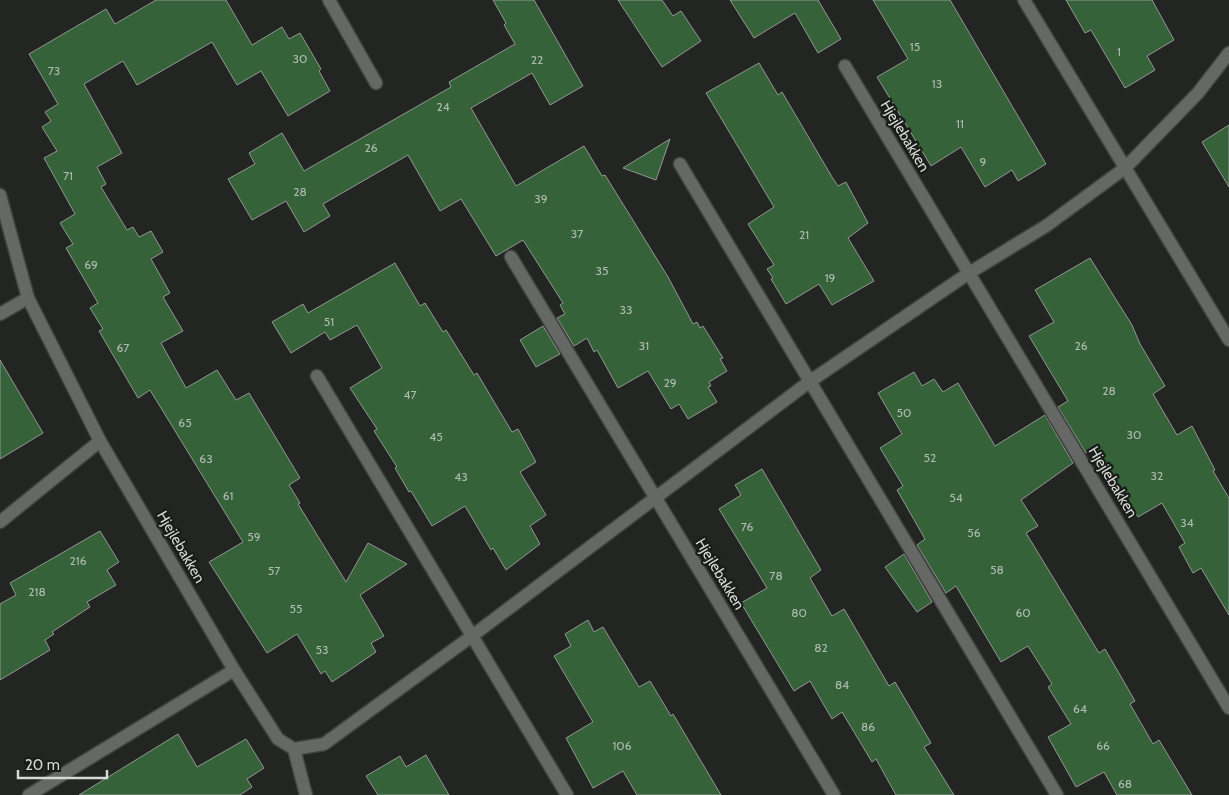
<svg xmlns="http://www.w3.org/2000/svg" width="1229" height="795" font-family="Cabin,sans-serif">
<rect width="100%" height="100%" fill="#232523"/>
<!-- building -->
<g fill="#356239" stroke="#949794">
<path d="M156 0H226L252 45 282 27 289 39 300 33 321 69 319 71 330 91 288 116 261 71 237 85 212 42 137 85 123 61 84 84 122 153 97 167 106 184 101 187 127 230 133 227 139 237 151 231 163 252 151 259 170 293 163 297 183 331 161 343 186 388 217 370 236 400 249 393 300 478 289 485 300 503 298 504 346 582 368 543 407 564 360 595 384 636 371 643 376 652 332 682 325 671 321 674 297 634 267 653 209 562 243 542 150 390 138 398 99 331 103 329 90 308 98 303 66 248 73 244 60 223 75 214 44 158 57 151 42 127 51 121 45 112 58 104 29 54 106 9 115 24Z"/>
<path d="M493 0H534L583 86 550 105 532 73 471 108 516 186 584 146 602 176 605 175 668 277 693 324 697 322 700 328 703 326 723 358 720 359 727 371 709 382 711 386 708 387 717 402 688 419 679 404 671 409 648 371 618 388 597 350 594 352 587 338 574 346 557 318 565 314 560 305 563 303 523 240 496 256 461 199 440 211 408 155 323 204 330 216 304 232 286 201 252 220 228 179 255 164 249 153 282 133 304 171 451 87 449 82 515 44 504 25 506 23Z"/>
<path d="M618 0H662L673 16 681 11 701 41 662 67Z"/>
<path d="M730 0H818L841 39 818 53 795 13 754 38Z"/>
<path d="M873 0H950L1046 164 1018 181 1012 170 985 187 961 147 931 166 877 77 908 59Z"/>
<path d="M1066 0H1152L1174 40 1147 56 1155 70 1125 88 1091 30 1085 33Z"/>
<path d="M759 63 778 95 782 92 832 177 838 186 846 182 868 223 848 238 874 281 832 305 819 284 786 304 771 279 773 278 767 269 774 265 748 224 774 207 706 93Z"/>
<path d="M1229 125V187L1202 142Z"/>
<path d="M670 139 656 180 623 168Z"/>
<path d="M1090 258 1132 325 1140 344 1165 386 1153 394 1177 435 1192 426 1215 470 1213 471 1229 498V615L1201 568 1193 573 1179 547 1185 543 1162 503 1138 517 1094 448 1086 453 1058 407 1068 401 1029 336 1054 322 1035 290Z"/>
<path d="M395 263 420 306 425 303 443 332 446 330 474 375 477 373 512 432 518 429 536 462 520 472 546 515 530 526 540 544 506 570 493 548 491 550 465 506 432 526 411 491 409 492 395 468 397 467 374 431 377 429 350 388 382 368 357 325 330 340 325 332 291 353 272 322 303 304 308 313Z"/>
<path d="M543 326 560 354 536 367 520 340Z"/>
<path d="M0 360 43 433 0 459Z"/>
<path d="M914 372 922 386 934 379 943 392 958 383 995 446 1045 415 1073 463 1021 500 1038 526 1026 533 1099 653 1105 649 1135 701 1130 704 1153 744 1159 740 1192 795H1117L1104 772 1076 787 1048 737 1071 724 1048 687 1052 684 1028 646 1001 662 956 586 946 593 917 545 925 539 897 490 903 486 880 448 902 434 878 393Z"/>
<path d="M762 469 821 570 810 578 832 616 844 609 889 686 895 682 931 743 924 747 954 795H896L876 759 872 762 842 712 832 719 810 681 794 691 741 603 767 588 719 509 741 495 735 485Z"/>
<path d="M100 531 119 562 107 570 116 585 87 602 90 607 52 632 54 634 45 640 50 650 0 680V604L16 595 10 583Z"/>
<path d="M904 554 932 602 917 612 885 567Z"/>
<path d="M588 620 594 632 603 627 639 687 650 681 671 716 673 714 721 795H637L623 771 593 788 566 738 593 722 554 656 571 646 565 634Z"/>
<path d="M178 734 197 767 246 739 264 768 247 779 252 787 240 795H79Z"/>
<path d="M426 755 449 795H378L366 776 400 756 406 767Z"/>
</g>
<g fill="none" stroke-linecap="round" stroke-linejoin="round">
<!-- minor casing -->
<g stroke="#414341" stroke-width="15">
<g id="minor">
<path d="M329 0 376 83"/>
<path d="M1024 0 1229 340"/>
<path d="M845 66 1229 708"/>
<path d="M680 164 1057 795"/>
<path d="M0 195 28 298 100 441 234 670 278 739 294 749 324 744 472 636 809 382 969 273 1046 226 1125 168 1198 93 1229 53"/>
<path d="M511 257 834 795"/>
<path d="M0 314 28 298"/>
<path d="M317 376 567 795"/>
<path d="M0 522 100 441"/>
<path d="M294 749 306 795"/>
<path d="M29 795 234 670"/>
</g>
</g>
<!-- minor -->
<use href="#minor" stroke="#656865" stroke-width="12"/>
</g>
<g text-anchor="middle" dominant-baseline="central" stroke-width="4.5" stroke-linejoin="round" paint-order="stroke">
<!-- number labels -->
<g font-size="12" fill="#aebbb0">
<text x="915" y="46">15</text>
<text x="1119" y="51">1</text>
<text x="300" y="58">30</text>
<text x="537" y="59">22</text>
<text x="54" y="70">73</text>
<text x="937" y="83">13</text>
<text x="443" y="106">24</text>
<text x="960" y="123">11</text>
<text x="371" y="147">26</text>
<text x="983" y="161">9</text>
<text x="68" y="175">71</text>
<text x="300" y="191">28</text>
<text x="541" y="198">39</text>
<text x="577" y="233">37</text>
<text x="804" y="234">21</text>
<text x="91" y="264">69</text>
<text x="602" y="270">35</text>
<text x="830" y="277">19</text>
<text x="626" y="309">33</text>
<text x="329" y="321">51</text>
<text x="644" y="345">31</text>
<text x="1081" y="345">26</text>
<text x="123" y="347">67</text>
<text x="670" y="382">29</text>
<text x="1109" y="390">28</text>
<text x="410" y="394">47</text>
<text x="904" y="412">50</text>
<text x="185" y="422">65</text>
<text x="1134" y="434">30</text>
<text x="436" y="436">45</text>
<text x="930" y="457">52</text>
<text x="206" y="458">63</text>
<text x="1157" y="475">32</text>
<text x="461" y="476">43</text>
<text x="228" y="495">61</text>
<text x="956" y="497">54</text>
<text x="1187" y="522">34</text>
<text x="747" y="526">76</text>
<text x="974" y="532">56</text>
<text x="254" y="536">59</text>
<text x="78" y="560">216</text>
<text x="997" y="569">58</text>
<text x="274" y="570">57</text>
<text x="776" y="575">78</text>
<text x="37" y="591">218</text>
<text x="296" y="608">55</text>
<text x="799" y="612">80</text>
<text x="1023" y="612">60</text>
<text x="821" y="647">82</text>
<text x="322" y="649">53</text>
<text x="842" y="684">84</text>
<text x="1080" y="708">64</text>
<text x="868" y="726">86</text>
<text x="622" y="745">106</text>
<text x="1103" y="745">66</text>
<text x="1125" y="783">68</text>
</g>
<!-- street labels -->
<g font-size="15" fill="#d7d9d7" stroke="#191c19">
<text transform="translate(905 136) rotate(59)">Hjejlebakken</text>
<text transform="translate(1113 482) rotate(59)">Hjejlebakken</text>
<text transform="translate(181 547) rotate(60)">Hjejlebakken</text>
<text transform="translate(720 574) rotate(59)">Hjejlebakken</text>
</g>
</g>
<!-- scale -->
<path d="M18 770v8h89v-8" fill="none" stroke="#d7d9d7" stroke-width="2.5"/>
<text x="25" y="770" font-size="15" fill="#d7d9d7" stroke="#191c19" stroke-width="4" paint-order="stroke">20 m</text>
</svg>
